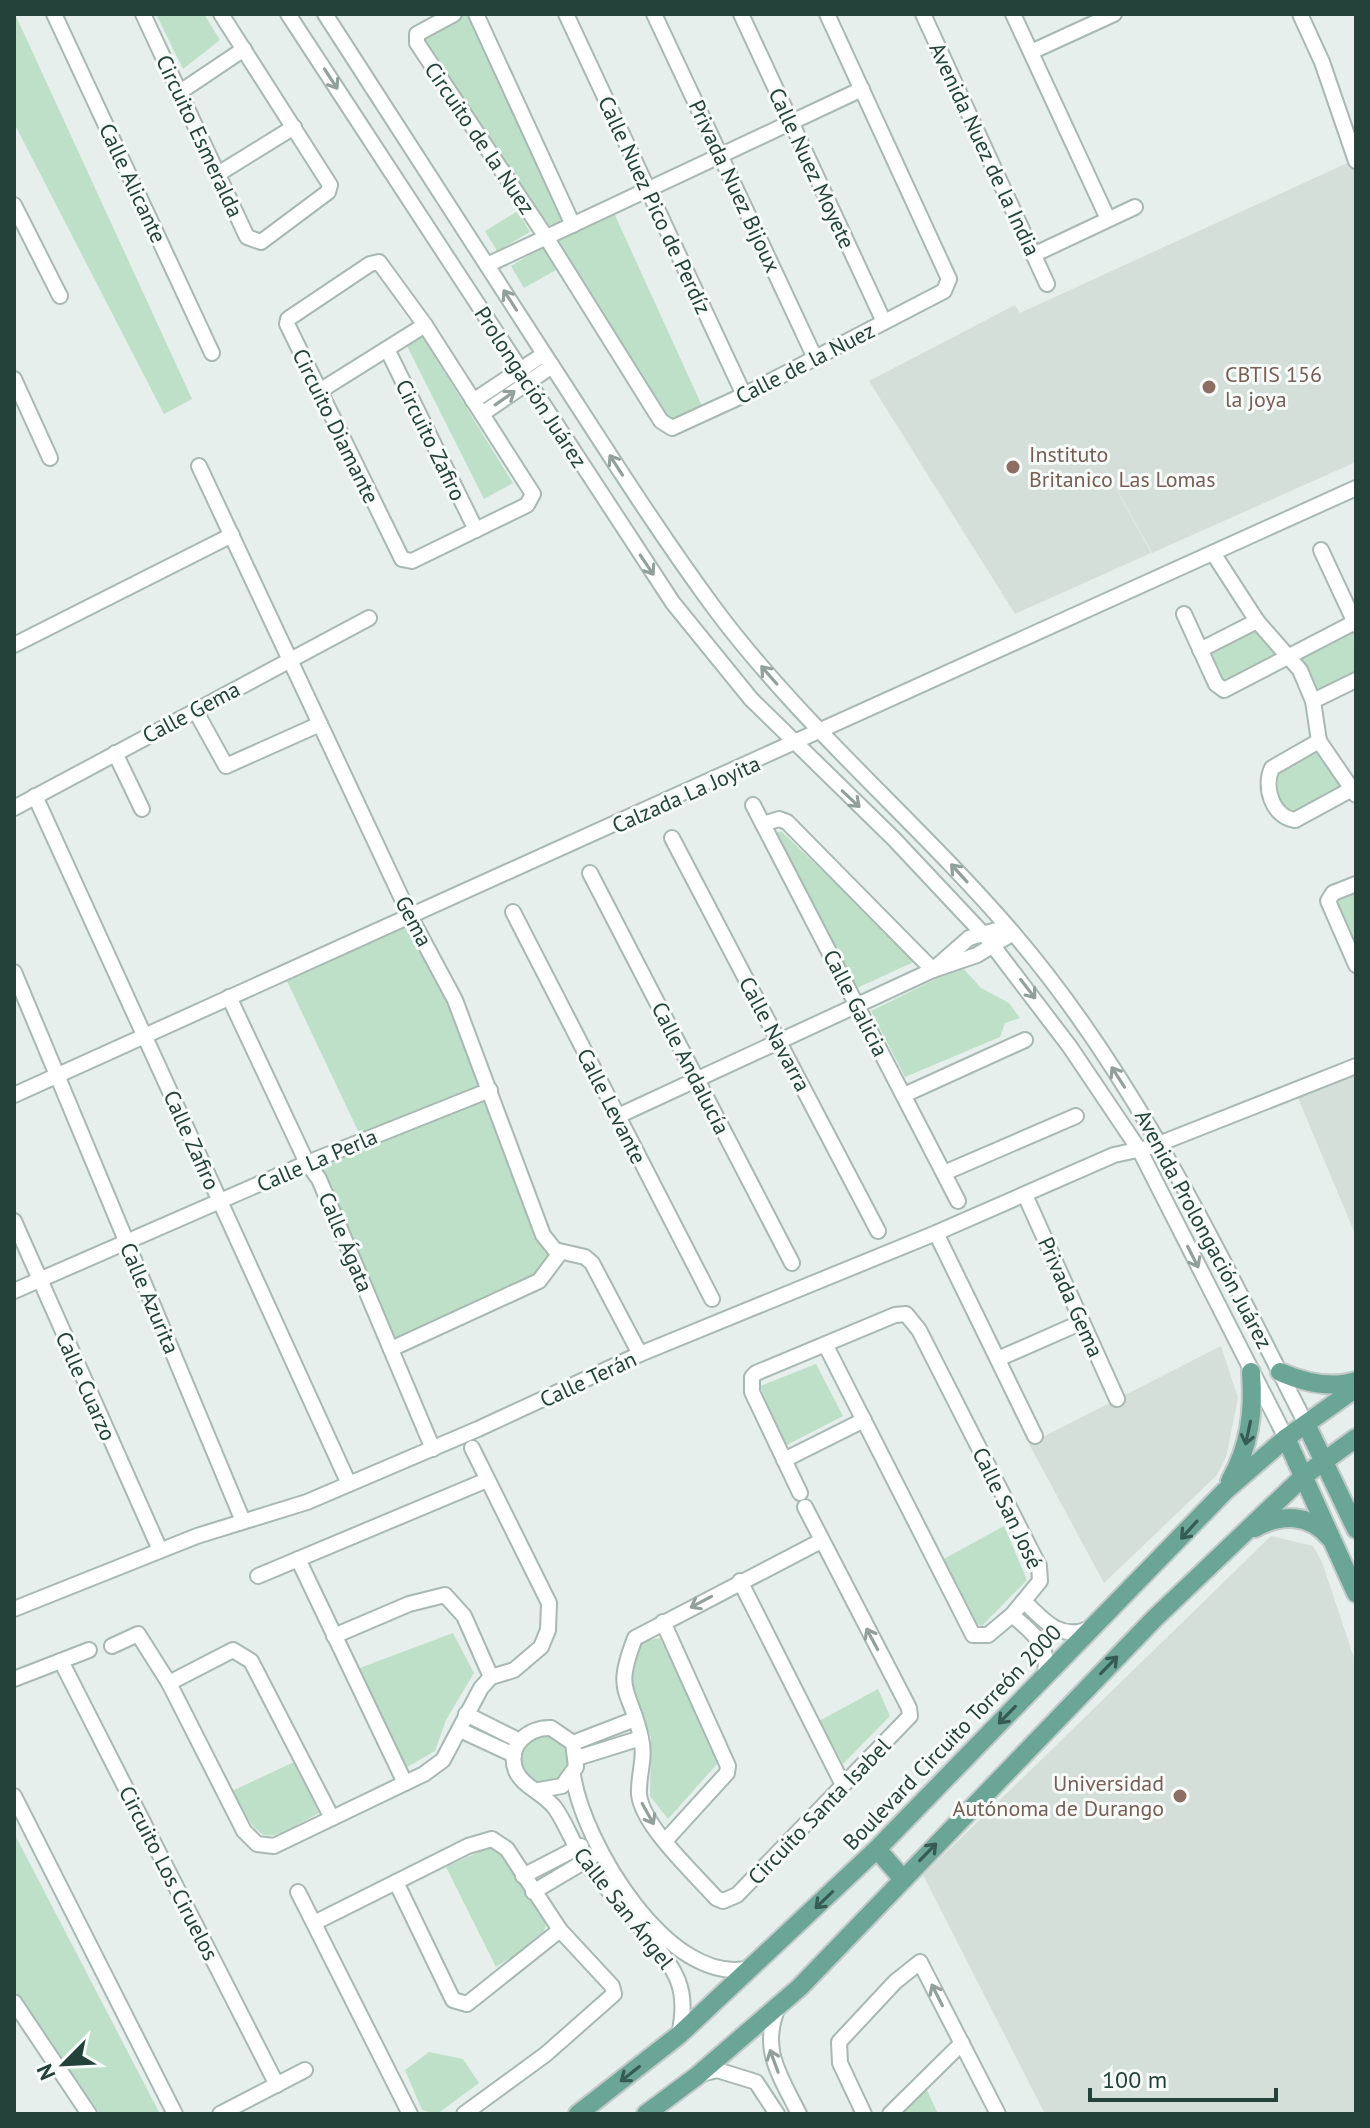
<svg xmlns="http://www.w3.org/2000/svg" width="1370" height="2128" font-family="'PT Sans',sans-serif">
<rect width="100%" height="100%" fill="#e6efeb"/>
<!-- built -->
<g fill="#d4dfda">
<path d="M1356 159V462L1152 553 1091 443 1151 553 1015 614 869 381 1015 305 1020 313Z"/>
<path d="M1356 1071V1236L1298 1098Z"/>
<path d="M1221 1346 1238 1398 1226 1457 1217 1475 1104 1583 1029 1444Z"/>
<path d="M1271 1536 1313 1546 1322 1562 1356 1664V2114H1045L923 1875Z"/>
</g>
<!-- green -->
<g fill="#bfe0c8">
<path d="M15 14 192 399 164 414 14 123Z"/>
<path d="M156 14H204L220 40 183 69Z"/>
<path d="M459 14H473L568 222 547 234 420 43 421 33Z"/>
<path d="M518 211 530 232 497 251 485 231Z"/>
<path d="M613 211 703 408 673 423 662 418 553 239Z"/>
<path d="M543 247 556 270 524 288 511 266Z"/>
<path d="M422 336 513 483 484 499 406 344Z"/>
<path d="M1256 624 1284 656 1225 687 1203 652Z"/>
<path d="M1353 625 1356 678 1314 698 1291 657Z"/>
<path d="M1318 744 1349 788 1289 817 1273 796 1275 769Z"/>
<path d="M781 831 916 961 857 988 775 834Z"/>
<path d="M1356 886V937L1348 941 1332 899Z"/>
<path d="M408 922 453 1003 484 1087 361 1137 287 981Z"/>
<path d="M964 969 981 988 1009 1003 1020 1018 1005 1023 1000 1037 905 1077 871 1011 950 972Z"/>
<path d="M484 1101 550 1257 530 1282 394 1343 317 1168Z"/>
<path d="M816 1364 843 1416 785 1446 760 1386Z"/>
<path d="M1004 1526 1027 1580 982 1626 974 1623 940 1561Z"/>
<path d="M453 1633 474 1673 446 1720 435 1751 407 1767 357 1669Z"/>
<path d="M660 1638 713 1747 717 1764 668 1819 650 1796 651 1737 630 1688 641 1642Z"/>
<path d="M878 1689 890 1716 843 1764 819 1721Z"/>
<circle cx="546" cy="1759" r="25"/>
<path d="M294 1762 319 1813C263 1843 264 1850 232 1791Z"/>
<path d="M14 1833 160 2114H161H100L14 1989Z"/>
<path d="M490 1847 503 1850 546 1923C545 1943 511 1956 496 1967L446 1867Z"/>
<path d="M429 2052 463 2059 479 2083 437 2114 422 2110 405 2070Z"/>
<path d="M926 2088 938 2114H901Z"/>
</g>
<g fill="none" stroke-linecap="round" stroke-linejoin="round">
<!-- minor casing -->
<g stroke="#a8b8b2" stroke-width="18">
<g id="minor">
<path d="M54 14 212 353"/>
<path d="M143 14 247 237 261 242 328 192 330 185 221 14"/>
<path d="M288 14 673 603 751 699 894 839 987 938 1070 1047 1140 1151 1286 1438"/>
<path d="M325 14C397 126 469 238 541 349 598 436 653 525 715 609 803 727 918 822 1014 934 1138 1079 1220 1256 1306 1424"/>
<path d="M454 14 417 34V43L546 237 661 421 672 428 744 395 944 291 949 279 827 14"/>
<path d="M476 14 573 225"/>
<path d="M566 14 744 395"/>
<path d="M654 14 815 358"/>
<path d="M741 14 884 322"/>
<path d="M923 14 1047 284"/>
<path d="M1013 14 1108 219"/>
<path d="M1300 14 1322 62 1356 161"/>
<path d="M1031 52 1114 14"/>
<path d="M180 92 244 49"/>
<path d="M218 174 294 127"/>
<path d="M14 205 60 296"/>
<path d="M1033 255 1135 207"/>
<path d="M379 262 425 325 533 494 527 505 412 561 402 559 287 324 288 319 370 264Z"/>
<path d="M487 265 862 89"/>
<path d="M387 349 476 530"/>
<path d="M14 379 50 458"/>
<path d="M318 392 425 325"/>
<path d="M473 401 544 354"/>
<path d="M482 414 552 366"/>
<path d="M199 466 410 916 455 1000 543 1235 555 1250 585 1257 592 1263 640 1354"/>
<path d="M1321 550 1356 625"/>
<path d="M1213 553 1257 621 1300 670 1313 701 1319 741 1356 795"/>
<path d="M1184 614 1216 684 1224 690 1355 622"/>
<path d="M14 645 232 535"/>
<path d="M1200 650 1257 621"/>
<path d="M1313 701 1356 680"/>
<path d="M195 710 226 766 320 724"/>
<path d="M1319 741 1272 768C1263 786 1272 817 1295 820L1352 789"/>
<path d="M115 753 142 809"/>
<path d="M35 796 349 1484"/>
<path d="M753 805 958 1201"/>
<path d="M14 808 369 618"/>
<path d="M763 824 779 819 787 822 933 970"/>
<path d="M672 838 878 1231"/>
<path d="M590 873 792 1263"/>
<path d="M1356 884 1333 893 1328 901 1356 965"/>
<path d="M513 912 712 1299"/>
<path d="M936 967 969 938 1007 927"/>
<path d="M14 972 243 1521"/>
<path d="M229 997 307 1163 319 1179 433 1449"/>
<path d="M14 1095 1356 488"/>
<path d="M904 1095 1025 1040"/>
<path d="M618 1116 933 970 977 955 1013 933"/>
<path d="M944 1173 1076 1116"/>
<path d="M1025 1195 1117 1399"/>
<path d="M14 1221 160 1550"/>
<path d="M936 1233 1035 1436"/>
<path d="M14 1291 307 1163 490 1090"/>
<path d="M391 1349 539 1281 560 1253"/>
<path d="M998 1359 1082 1322"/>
<path d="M784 1460 864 1420"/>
<path d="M800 1493 752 1392V1377L756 1373 895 1315 906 1314 919 1330 1039 1566 1040 1581 1012 1615 988 1635H973L825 1344"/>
<path d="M805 1507 909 1708 910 1716 737 1895 723 1901 716 1898C695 1874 642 1826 639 1794 638 1775 646 1758 641 1738 630 1687 613 1695 635 1638L821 1541"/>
<path d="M298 1559 405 1783"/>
<path d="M258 1576 487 1480"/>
<path d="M740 1581 843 1785"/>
<path d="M1024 1601C1043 1620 1061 1642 1090 1628"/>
<path d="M14 1609 197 1536 307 1502 478 1429 640 1354 936 1233 1114 1155 1151 1147 1356 1066"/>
<path d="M1012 1615C1033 1633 1052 1646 1044 1677"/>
<path d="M663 1622 728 1766 727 1773 665 1841"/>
<path d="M334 1636 409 1604 445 1595 464 1616 491 1677"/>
<path d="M112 1646 138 1634 169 1683 244 1831 257 1844 274 1846 424 1774 443 1760 481 1688 491 1677 514 1670 541 1647 548 1630 549 1603 472 1448"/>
<path d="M61 1661 277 2085"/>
<path d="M14 1679 89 1650"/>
<path d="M169 1683 233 1650 251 1661 332 1818"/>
<path d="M466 1714 520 1741"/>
<path d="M460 1730 514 1755"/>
<path d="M573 1743 635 1719"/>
<path d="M577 1758 641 1738"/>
<path d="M573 1775C583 1843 669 1988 750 1968"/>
<path d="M539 1790 562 1786 576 1767 573 1743 551 1728C528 1727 506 1746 516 1771 523 1787 544 1793 555 1808 567 1825 573 1845 585 1861 607 1893 667 1950 678 1981 685 1999 683 2017 679 2035"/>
<path d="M14 1796 175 2114"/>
<path d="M523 1876 581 1846"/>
<path d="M396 1882 453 2000 467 2004 560 1930"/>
<path d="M298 1892 410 2114"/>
<path d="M533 1892 592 1857"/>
<path d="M314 1923 468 1846 492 1839 507 1849 560 1930 612 1986 614 1994 546 2054 464 2114"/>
<path d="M14 2002 89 2114"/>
<path d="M778 2007C760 2050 780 2075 799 2114"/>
<path d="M701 2074 717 2070 756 2082 777 2114"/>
<path d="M220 2114 305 2070"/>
<path d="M864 2114 840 2063 839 2042 895 1982 920 1962 998 2114"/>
<path d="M890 2114 962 2043"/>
</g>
</g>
<!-- major casing -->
<g stroke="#c2cac8" stroke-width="22">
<g id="major">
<path d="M1280 1372C1303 1382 1331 1389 1356 1381"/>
<path d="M1306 1424 1356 1529"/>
<path d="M1286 1438 1356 1593"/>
<path d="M1230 1481C1250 1446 1254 1411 1251 1372"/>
<path d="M1255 1528C1281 1513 1310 1514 1329 1537"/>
<path d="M877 1849 902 1878"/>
<path d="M578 2114 679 2035 877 1849 1225 1491 1286 1438 1356 1388"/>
<path d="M646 2114 697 2076 800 1987 1155 1618 1305 1475 1356 1438"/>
</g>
</g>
<!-- minor -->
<use href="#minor" stroke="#fff" stroke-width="14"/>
<!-- major -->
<use href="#major" stroke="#6aa596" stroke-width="18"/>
</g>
<!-- one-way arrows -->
<defs><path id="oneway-shaft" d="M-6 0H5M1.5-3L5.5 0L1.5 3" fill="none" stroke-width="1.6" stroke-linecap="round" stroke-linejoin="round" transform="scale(2)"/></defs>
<g stroke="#92a09c">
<use href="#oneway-shaft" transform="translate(331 79) rotate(57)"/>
<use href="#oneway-shaft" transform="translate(510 300) rotate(-123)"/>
<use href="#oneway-shaft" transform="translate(505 398) rotate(-35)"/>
<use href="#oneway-shaft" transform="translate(616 465) rotate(-123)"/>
<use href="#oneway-shaft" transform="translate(647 565) rotate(56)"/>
<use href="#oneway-shaft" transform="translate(769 675) rotate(-131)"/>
<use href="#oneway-shaft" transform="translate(851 799) rotate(43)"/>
<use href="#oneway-shaft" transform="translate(959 873) rotate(-132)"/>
<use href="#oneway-shaft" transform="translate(1028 989) rotate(52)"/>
<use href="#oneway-shaft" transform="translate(1118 1077) rotate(-123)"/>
<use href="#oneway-shaft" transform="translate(1193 1257) rotate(63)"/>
<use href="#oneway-shaft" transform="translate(701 1602) rotate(152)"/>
<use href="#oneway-shaft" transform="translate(872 1639) rotate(-118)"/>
<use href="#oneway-shaft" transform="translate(648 1814) rotate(61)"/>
<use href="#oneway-shaft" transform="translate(937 1995) rotate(-117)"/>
<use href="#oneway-shaft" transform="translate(774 2061) rotate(-110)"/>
</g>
<g stroke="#365b51">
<use href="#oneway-shaft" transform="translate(1248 1433) rotate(102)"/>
<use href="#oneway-shaft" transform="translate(1189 1530) rotate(132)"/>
<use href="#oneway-shaft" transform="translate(1109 1665) rotate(-46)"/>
<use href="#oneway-shaft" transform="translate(1007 1715) rotate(134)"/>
<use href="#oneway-shaft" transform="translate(928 1852) rotate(-46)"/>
<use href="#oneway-shaft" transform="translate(824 1900) rotate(136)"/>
<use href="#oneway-shaft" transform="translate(630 2074) rotate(142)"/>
</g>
<!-- markers -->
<g fill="#8d6e63" stroke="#f7fbf9" stroke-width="3">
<circle cx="1209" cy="387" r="8"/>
<circle cx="1013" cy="467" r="8"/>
<circle cx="1180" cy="1796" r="8"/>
</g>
<g text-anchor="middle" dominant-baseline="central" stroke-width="6" stroke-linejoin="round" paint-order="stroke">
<!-- street labels -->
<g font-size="22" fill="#24423a" stroke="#f7fbf9">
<text transform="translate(200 136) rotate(65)">Circuito Esmeralda</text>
<text transform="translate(480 138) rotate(56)">Circuito de la Nuez</text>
<text transform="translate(985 149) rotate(65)">Avenida Nuez de la India</text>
<text transform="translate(812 168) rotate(65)">Calle Nuez Moyete</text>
<text transform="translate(133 183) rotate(65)">Calle Alicante</text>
<text transform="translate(735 186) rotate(65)">Privada Nuez Bijoux</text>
<text transform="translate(655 205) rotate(65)">Calle Nuez Pico de Perdíz</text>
<text transform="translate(805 363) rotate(-27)">Calle de la Nuez</text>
<text transform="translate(531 387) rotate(57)">Prolongación Juárez</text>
<text transform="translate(336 426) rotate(64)">Circuito Diamante</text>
<text transform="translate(431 440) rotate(64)">Circuito Zafiro</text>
<text transform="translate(191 712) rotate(-28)">Calle Gema</text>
<text transform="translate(686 794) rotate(-24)">Calzada La Joyita</text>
<text transform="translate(414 921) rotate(62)">Gema</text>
<text transform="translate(856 1003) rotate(63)">Calle Galicia</text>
<text transform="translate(775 1034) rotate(62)">Calle Navarra</text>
<text transform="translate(691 1068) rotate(63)">Calle Andalucía</text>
<text transform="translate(612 1106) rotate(63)">Calle Levante</text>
<text transform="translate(192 1140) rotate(66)">Calle Zafiro</text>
<text transform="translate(317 1160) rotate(-23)">Calle La Perla</text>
<text transform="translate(1204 1229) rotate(62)">Avenida Prolongación Juárez</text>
<text transform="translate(346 1242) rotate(67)">Calle Ágata</text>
<text transform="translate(1071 1297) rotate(66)">Privada Gema</text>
<text transform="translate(150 1298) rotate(67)">Calle Azurita</text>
<text transform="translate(588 1379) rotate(-25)">Calle Terán</text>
<text transform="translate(86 1386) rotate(66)">Calle Cuarzo</text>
<text transform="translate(1008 1508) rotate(64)">Calle San José</text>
<text transform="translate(952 1737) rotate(-46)">Boulevard Circuito Torreón 2000</text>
<text transform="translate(819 1811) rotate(-46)">Circuito Santa Isabel</text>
<text transform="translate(169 1873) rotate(63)">Circuito Los Ciruelos</text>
<text transform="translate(624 1908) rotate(52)">Calle San Ángel</text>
</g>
<!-- education labels -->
<g font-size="22" fill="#785e54" stroke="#f7fbf9" text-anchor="start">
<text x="1225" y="374">CBTIS 156<tspan x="1225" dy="25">la joya</tspan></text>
<text x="1029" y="454">Instituto<tspan x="1029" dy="25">Britanico Las Lomas</tspan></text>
<text x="1164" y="1783" text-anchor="end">Universidad<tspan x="1164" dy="25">Autónoma de Durango</tspan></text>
</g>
</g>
<!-- border -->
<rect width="1370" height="2128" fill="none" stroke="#24423a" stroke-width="32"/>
<!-- north arrow -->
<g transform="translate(64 2064) rotate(246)" stroke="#f7fbf9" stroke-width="6" paint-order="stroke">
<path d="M0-6L14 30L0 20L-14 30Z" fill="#24423a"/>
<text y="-12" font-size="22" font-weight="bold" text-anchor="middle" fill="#24423a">N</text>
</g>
<!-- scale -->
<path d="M1090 2088v12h186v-12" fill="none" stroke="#24423a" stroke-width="4"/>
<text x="1102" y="2088" font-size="24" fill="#24423a" stroke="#f7fbf9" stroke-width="6" paint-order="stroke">100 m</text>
</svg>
